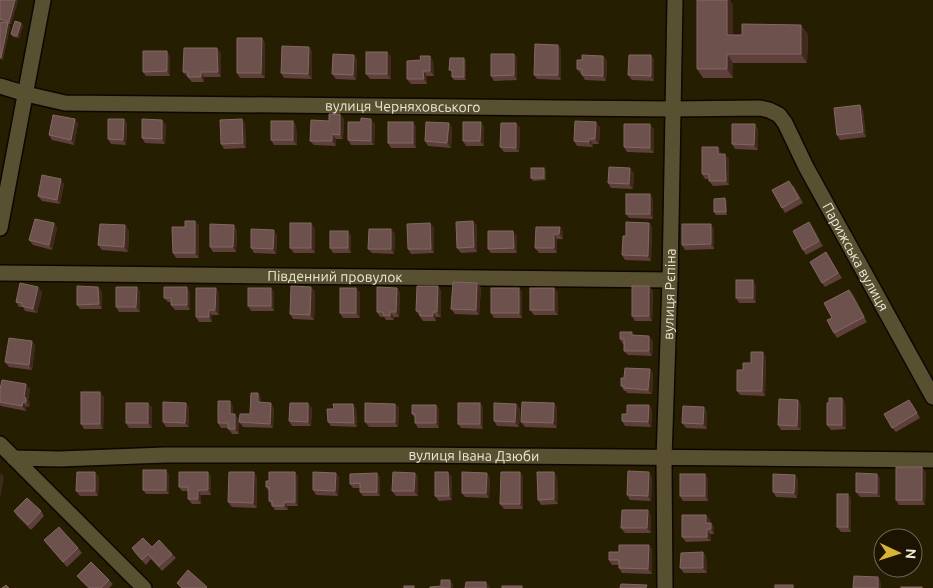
<svg xmlns="http://www.w3.org/2000/svg" width="933" height="588" font-family="Ubuntu,sans-serif">
<rect width="100%" height="100%" fill="#251e00"/>
<g fill="none" stroke-linecap="round" stroke-linejoin="round">
<!-- minor casing -->
<g stroke="#0e0700" stroke-width="18">
<g id="minor">
<path id="s1" d="M0 86 26 94 65 103 672 109 760 108 769 110 779 115 785 123 806 167 933 397"/>
<path d="M0 228 43 0"/>
<path id="s2" d="M0 273 670 280"/>
<path d="M0 444 144 588"/>
<path id="s3" d="M14 458 59 459 165 455H414L933 460"/>
<path id="s4" d="M665 588 664 458 670 280 675 0"/>
</g>
</g>
<!-- minor -->
<use href="#minor" stroke="#585031" stroke-width="15"/>
</g>
<!-- wall -->
<g fill="#5e3f3c">
<path d="M0 0H18L11 24H9L10 26 3 60 0 59V22L5 23 0 21Z"/>
<path d="M733 5V35L808 34 807 63H733V78H703L697 69Z"/>
<path d="M23 25 19 38 13 37 11 34Z"/>
<path d="M262 38 265 43V78H240L237 73Z"/>
<path d="M561 49V80L537 79 534 75Z"/>
<path d="M312 51V79L284 78 281 73Z"/>
<path d="M387 52 391 57V79H370L366 74Z"/>
<path d="M221 53V77H204V82H192L183 72Z"/>
<path d="M514 54 517 58V80L494 81 491 76Z"/>
<path d="M354 55 357 60 356 80 336 79 332 74Z"/>
<path d="M651 55 654 60V81L632 80 628 75Z"/>
<path d="M170 56V76H146L143 72Z"/>
<path d="M430 56 433 61 434 76H427V84H411L407 79 421 60Z"/>
<path d="M603 56 607 61 606 81 585 80 582 75V74H581L577 69Z"/>
<path d="M464 58 466 61V80H454L452 77V72L449 70Z"/>
<path d="M860 105 863 110 866 137 840 140 837 135Z"/>
<path d="M340 114 344 119 343 139H336V146L314 145 310 141 329 121Z"/>
<path d="M75 119 78 124 74 145 52 140 49 135Z"/>
<path d="M124 119 127 124 126 145 111 144 108 139Z"/>
<path d="M242 119 245 124 246 148 224 149 221 144Z"/>
<path d="M162 120 166 125 165 144 145 143 142 138Z"/>
<path d="M293 121 296 126 297 145H274L271 140Z"/>
<path d="M361 122 375 124 374 145H351L348 140Z"/>
<path d="M413 122 416 127V148H391L388 143Z"/>
<path d="M449 123 452 128 451 148 428 146 425 141Z"/>
<path d="M516 123 520 128 519 152H504L500 147Z"/>
<path d="M484 127V146H466L463 141Z"/>
<path d="M600 127 599 144H593V147L577 146 574 141Z"/>
<path d="M654 129V153L627 152 624 147Z"/>
<path d="M758 129V150L735 149 732 144Z"/>
<path d="M721 152V154L729 159V185L713 186 709 181V179H705L702 174Z"/>
<path d="M546 170V180L533 181 531 178Z"/>
<path d="M634 173 633 189 611 188 608 183Z"/>
<path d="M64 184 60 204 42 201 38 196Z"/>
<path d="M793 185 803 203 785 213 782 208Z"/>
<path d="M650 194 653 199V219L629 218 626 214Z"/>
<path d="M727 201V215H716L714 212Z"/>
<path d="M195 221 199 226V258H176L173 253Z"/>
<path d="M473 221 477 226V252L461 253 457 248Z"/>
<path d="M809 222 823 246 806 255 803 250Z"/>
<path d="M54 223 57 228 52 250 33 245 29 240Z"/>
<path d="M430 223 434 228V253L411 254 408 249Z"/>
<path d="M649 223 652 227 651 261 625 260 622 255 626 236Z"/>
<path d="M560 227 563 232V239H557V253H539L535 248Z"/>
<path d="M315 228V253H294L290 248Z"/>
<path d="M391 229 395 234 394 254 372 253 368 249Z"/>
<path d="M714 229V249L685 250 682 245Z"/>
<path d="M129 230 128 252 102 250 98 245Z"/>
<path d="M237 230 236 252H213L210 247Z"/>
<path d="M348 231 351 236V253H333L330 248Z"/>
<path d="M277 235 276 254 254 253 251 248Z"/>
<path d="M517 236V253H491L488 249Z"/>
<path d="M826 252 842 278 825 287 822 283Z"/>
<path d="M477 283 481 288 479 315 455 314 451 309Z"/>
<path d="M756 285V303H739L736 298Z"/>
<path d="M649 286 653 291 652 321H635L632 316Z"/>
<path d="M98 287 102 292V309H80L77 305Z"/>
<path d="M137 287 140 292V312H119L116 307Z"/>
<path d="M271 288 274 293V311H251L248 306Z"/>
<path d="M356 288 360 293V318H343L340 313Z"/>
<path d="M397 288 400 293 399 317H394V320H386L384 317H380L377 312Z"/>
<path d="M519 288 522 293V318H494L491 313Z"/>
<path d="M554 288 558 293V315H534L530 310Z"/>
<path d="M315 291 314 320 293 319 290 314Z"/>
<path d="M441 291V317H436V321H423L416 311Z"/>
<path d="M42 292 37 313 25 311 23 307H19L16 302Z"/>
<path d="M190 292V310H175L171 305V302H168L164 298Z"/>
<path d="M219 293V315H212V322H199L196 317Z"/>
<path d="M853 294 867 322 837 338 834 333 832 318Z"/>
<path d="M634 335 653 341 652 356 628 355 624 351V344H623L620 339Z"/>
<path d="M32 341 35 346 32 370 9 367 5 362Z"/>
<path d="M766 357 765 396 740 395 737 391 743 370 751 363Z"/>
<path d="M650 369 653 374 652 394 627 393 626 391H624L621 386 624 378Z"/>
<path d="M0 389H30L28 400 30 403 29 407 26 406V411L1 406 0 405Z"/>
<path d="M104 397 103 429H84L81 424Z"/>
<path d="M261 398V402L274 408 273 428 243 427 239 422 250 414Z"/>
<path d="M842 398 845 402 846 429 831 430 827 425Z"/>
<path d="M798 400 801 405V430H781L778 425Z"/>
<path d="M148 403 152 408V428H129L126 423Z"/>
<path d="M186 403 189 408V427H166L163 422Z"/>
<path d="M480 403 483 408V429L461 428 458 424Z"/>
<path d="M554 403 557 408V428L525 427 521 422Z"/>
<path d="M395 404 399 408 398 427H369L365 422Z"/>
<path d="M516 404 520 409 519 427 497 426 494 421Z"/>
<path d="M912 404 920 418 896 432 892 428Z"/>
<path d="M436 405 439 409V428H418L415 423V418L412 414Z"/>
<path d="M649 405 652 410 651 427 625 426 622 421 627 414Z"/>
<path d="M233 406V414L239 419V434H232L228 428H221L218 423Z"/>
<path d="M312 408 311 426H292L289 421Z"/>
<path d="M356 408 357 427 331 426 328 422Z"/>
<path d="M707 411V429L686 428 682 423Z"/>
<path d="M166 470 169 475V494H146L143 490Z"/>
<path d="M295 472 298 477V506H287L288 510H275L269 501V492L266 487 269 481Z"/>
<path d="M520 472 523 477V509H504L500 504Z"/>
<path d="M926 472 925 505H899L896 500Z"/>
<path d="M377 473 380 478V496H363L360 492V488H353L350 484Z"/>
<path d="M415 473 418 477V496H396L392 491Z"/>
<path d="M705 474 708 479V501H683L680 496Z"/>
<path d="M795 475 798 480 797 498 776 497 773 492Z"/>
<path d="M557 476 558 504 541 505 538 500Z"/>
<path d="M99 477 98 496H80L76 491Z"/>
<path d="M211 477V495H201V504H192L188 499V491H182L179 487Z"/>
<path d="M257 477V508L232 507 228 502Z"/>
<path d="M339 477 338 496 316 495 313 490Z"/>
<path d="M452 477V500L439 501 435 496Z"/>
<path d="M652 477 651 501 630 500 627 495Z"/>
<path d="M490 478 489 498 465 497 462 493Z"/>
<path d="M880 478V497H860L856 492Z"/>
<path d="M848 494 851 499V532H841L837 527Z"/>
<path d="M14 511H41L44 516 31 530 17 516Z"/>
<path d="M651 515V533H625L621 528Z"/>
<path d="M706 515 710 520V523H711L714 527V534H710L711 541 686 542 682 537Z"/>
<path d="M44 540 78 548 82 553 67 567Z"/>
<path d="M649 545 652 550V574L622 573 619 568V565H612L609 560 619 552Z"/>
<path d="M152 547 172 554 176 558 162 571 151 559 146 565 135 553 132 548Z"/>
<path d="M703 552 706 557 707 573H684L680 568Z"/>
<path d="M77 576 109 580 113 584 109 588H88L81 581Z"/>
</g>
<!-- shaded-wall -->
<g fill="#412a1d">
<path d="M15 0H18L11 24 9 22Z"/>
<path d="M727 0H730L733 5V44L727 35Z"/>
<path d="M8 23 10 26 3 60 1 58Z"/>
<path d="M21 23 23 25 19 38 17 36Z"/>
<path d="M801 25 808 34 807 63 801 54Z"/>
<path d="M262 38 265 43V78L261 73Z"/>
<path d="M558 45 561 49V80L558 75Z"/>
<path d="M309 47 312 51V79L308 74Z"/>
<path d="M217 48 221 53V77L218 72Z"/>
<path d="M167 51 170 56V76L167 71Z"/>
<path d="M387 52 391 57V79L387 74Z"/>
<path d="M514 54 517 58V80L514 75Z"/>
<path d="M727 54 733 63V78L727 69Z"/>
<path d="M354 55 357 60 356 80 353 75Z"/>
<path d="M651 55 654 60V81L651 76Z"/>
<path d="M430 56 433 61 434 76 430 71Z"/>
<path d="M603 56 607 61 606 81 603 76Z"/>
<path d="M464 58 466 61V80L464 77Z"/>
<path d="M423 71 427 76V84L424 79Z"/>
<path d="M201 72 204 77V82L201 77Z"/>
<path d="M860 105 863 110 866 137 863 132Z"/>
<path d="M340 114 344 119 343 139 340 135Z"/>
<path d="M75 119 78 124 74 145 71 140Z"/>
<path d="M124 119 127 124 126 145 123 140Z"/>
<path d="M242 119 245 124 246 148 243 143Z"/>
<path d="M371 119 375 124 374 145 371 141Z"/>
<path d="M162 120 166 125 165 144 162 139Z"/>
<path d="M293 121 296 126 297 145 293 140Z"/>
<path d="M413 122 416 127V148L413 143Z"/>
<path d="M481 122 484 127V146L480 141Z"/>
<path d="M596 122 600 127 599 144 595 139Z"/>
<path d="M449 123 452 128 451 148 447 143Z"/>
<path d="M516 123 520 128 519 152 516 148Z"/>
<path d="M650 124 654 129V153L650 148Z"/>
<path d="M755 124 758 129V150L754 145Z"/>
<path d="M332 134 336 139V146L332 141Z"/>
<path d="M589 139 593 144V147L589 142Z"/>
<path d="M718 147 721 152V159L718 154Z"/>
<path d="M725 154 729 159V185L726 181Z"/>
<path d="M544 168 546 170V180L544 178Z"/>
<path d="M630 168 634 173 633 189 629 184Z"/>
<path d="M61 179 64 184 60 204 57 200Z"/>
<path d="M650 194 653 199V219L650 214Z"/>
<path d="M725 198 727 201V215L726 212Z"/>
<path d="M195 221 199 226V258L195 253Z"/>
<path d="M473 221 477 226V252L474 247Z"/>
<path d="M809 222 813 227 823 246 819 241Z"/>
<path d="M54 223 57 228 52 250 49 245Z"/>
<path d="M311 223 315 228V253L311 248Z"/>
<path d="M430 223 434 228V253L431 249Z"/>
<path d="M649 223 652 227 651 261 648 256Z"/>
<path d="M711 224 714 229V249L711 244Z"/>
<path d="M125 225 129 230 128 252 124 247Z"/>
<path d="M234 225 237 230 236 252 233 247Z"/>
<path d="M560 227 563 232V239L559 234Z"/>
<path d="M391 229 395 234 394 254 391 249Z"/>
<path d="M274 230 277 235 276 254 273 249Z"/>
<path d="M348 231 351 236V253L348 248Z"/>
<path d="M513 231 517 236V253L514 248Z"/>
<path d="M554 234 557 239V253L554 248Z"/>
<path d="M753 280 756 285V303L753 298Z"/>
<path d="M477 283 481 288 479 315 476 310Z"/>
<path d="M438 286 441 291V317L437 312Z"/>
<path d="M649 286 653 291 652 321 649 316Z"/>
<path d="M38 287 42 292 37 313 33 309Z"/>
<path d="M98 287 102 292V309L99 304Z"/>
<path d="M137 287 140 292V312L136 307Z"/>
<path d="M187 287 190 292V310L187 305Z"/>
<path d="M311 287 315 291 314 320 310 315Z"/>
<path d="M216 288 219 293V315L215 310Z"/>
<path d="M271 288 274 293V311L271 306Z"/>
<path d="M356 288 360 293V318L356 313Z"/>
<path d="M397 288 400 293 399 317 396 312Z"/>
<path d="M519 288 522 293V318L519 313Z"/>
<path d="M554 288 558 293V315L554 310Z"/>
<path d="M849 290 853 294 867 322 864 317Z"/>
<path d="M209 310 212 315V322L209 317Z"/>
<path d="M390 312 394 317V320L390 316Z"/>
<path d="M433 312 436 317V321L433 316Z"/>
<path d="M649 336 653 341 652 356 649 351Z"/>
<path d="M32 341 35 346 32 370 29 365Z"/>
<path d="M763 352 766 357 765 396 762 391Z"/>
<path d="M650 369 653 374 652 394 648 390Z"/>
<path d="M26 384 30 389 28 400 30 403 29 407 26 402 24 397Z"/>
<path d="M100 392 104 397 103 429 100 424Z"/>
<path d="M258 393 261 398V407L258 402Z"/>
<path d="M842 398 845 402 846 429 842 425Z"/>
<path d="M798 400 801 405V430L797 426Z"/>
<path d="M230 401 233 406V419L230 414Z"/>
<path d="M23 402 26 406V411L22 406Z"/>
<path d="M148 403 152 408V428L148 423Z"/>
<path d="M186 403 189 408V427L185 423Z"/>
<path d="M271 403 274 408 273 428 270 424Z"/>
<path d="M308 403 312 408 311 426 308 422Z"/>
<path d="M480 403 483 408V429L480 424Z"/>
<path d="M554 403 557 408V428L553 423Z"/>
<path d="M353 404 356 408 357 427 354 423Z"/>
<path d="M395 404 399 408 398 427 395 422Z"/>
<path d="M516 404 520 409 519 427 515 422Z"/>
<path d="M436 405 439 409V428L436 423Z"/>
<path d="M649 405 652 410 651 427 648 422Z"/>
<path d="M704 407 707 411V429L703 424Z"/>
<path d="M235 414 239 419V434L235 429Z"/>
<path d="M922 467 926 472 925 505 922 500Z"/>
<path d="M166 470 169 475V494L166 490Z"/>
<path d="M95 472 99 477 98 496 95 491Z"/>
<path d="M208 472 211 477V495L208 490Z"/>
<path d="M254 472 257 477V508L253 503Z"/>
<path d="M295 472 298 477V506L295 502Z"/>
<path d="M448 472 452 477V500L449 496Z"/>
<path d="M520 472 523 477V509L520 504Z"/>
<path d="M554 472 557 476 558 504 554 499Z"/>
<path d="M649 472 652 477 651 501 648 496Z"/>
<path d="M1 473 4 477 0 499V476Z"/>
<path d="M336 473 339 477 338 496 335 491Z"/>
<path d="M377 473 380 478V496L377 492Z"/>
<path d="M415 473 418 477V496L414 491Z"/>
<path d="M487 473 490 478 489 498 486 493Z"/>
<path d="M705 474 708 479V501L705 496Z"/>
<path d="M877 474 880 478V497L877 493Z"/>
<path d="M795 475 798 480 797 498 794 493Z"/>
<path d="M198 490 201 495V504L198 499Z"/>
<path d="M848 494 851 499V532L848 527Z"/>
<path d="M284 502 287 506 288 510 284 506Z"/>
<path d="M648 510 651 515V533L647 528Z"/>
<path d="M706 515 710 520V527L706 523Z"/>
<path d="M711 523 714 527V534L711 529Z"/>
<path d="M707 529 710 534 711 541 707 537Z"/>
<path d="M649 545 652 550V574L648 569Z"/>
<path d="M703 552 706 557 707 573 703 568Z"/>
<path d="M878 577 881 582V588H878Z"/>
<path d="M450 580 453 584V588H450Z"/>
<path d="M486 582 490 587V588H486Z"/>
</g>
<!-- building -->
<g fill="#6d514c" stroke="#816962">
<path d="M0 0H15L9 22 0 19Z"/>
<path d="M697 0H727V35H742V24L801 25V54H727V69H697Z"/>
<path d="M15 21 21 23 17 36 11 34Z"/>
<path d="M0 22 8 23 1 58 0 57Z"/>
<path d="M237 38H262L261 73H237Z"/>
<path d="M535 44 558 45V75H534Z"/>
<path d="M282 46 309 47 308 74 281 73Z"/>
<path d="M184 48H217L218 72H201V77H188V72H183Z"/>
<path d="M143 51H167V71L143 72Z"/>
<rect x="366" y="52" width="21" height="22"/>
<path d="M333 54 354 55 353 75 332 74Z"/>
<path d="M491 54H514V75L491 76Z"/>
<path d="M582 55 603 56V76L582 75V69H577V60H582Z"/>
<path d="M629 55H651V76L628 75Z"/>
<path d="M420 56H430V71H423L424 79H407V61L421 60Z"/>
<path d="M450 58H464V77H452V70H449Z"/>
<path d="M860 105 863 132 837 135 834 108Z"/>
<path d="M329 114H340V135L332 134V141H310L311 120 329 121Z"/>
<path d="M53 115 75 119 71 140 49 135Z"/>
<path d="M361 118 371 119V141L348 140V122H361Z"/>
<path d="M108 119H124L123 140 108 139Z"/>
<path d="M142 119 162 120V139L142 138Z"/>
<path d="M242 119 243 143 221 144 220 120Z"/>
<rect x="271" y="121" width="22" height="19"/>
<path d="M575 121 596 122 595 139H589V142L574 141Z"/>
<rect x="388" y="122" width="25" height="21"/>
<path d="M426 122 449 123 447 143 425 141Z"/>
<path d="M463 122H481L480 141H463Z"/>
<path d="M501 123H516V148L500 147Z"/>
<path d="M624 124H650V148L624 147Z"/>
<path d="M732 124H755L754 145 732 144Z"/>
<path d="M702 147H718V154H725L726 181H709V174H702Z"/>
<path d="M609 167 630 168 629 184 608 183Z"/>
<rect x="531" y="168" width="13" height="10"/>
<path d="M42 175 61 179 57 200 38 196Z"/>
<path d="M789 181 799 198 782 208 772 190Z"/>
<rect x="626" y="194" width="24" height="20"/>
<path d="M725 198 726 212H714V199Z"/>
<path d="M35 219 54 223 49 245 29 240Z"/>
<path d="M185 221H195V253H173L172 227H185Z"/>
<path d="M473 221 474 247 457 248 456 222Z"/>
<path d="M626 222 649 223 648 256 622 255 623 236H626Z"/>
<path d="M809 222 819 241 803 250 793 231Z"/>
<rect x="290" y="223" width="21" height="25"/>
<path d="M430 223 431 249H408L407 224Z"/>
<path d="M100 224 125 225 124 247 98 245Z"/>
<path d="M210 224 234 225 233 247H210Z"/>
<path d="M682 224H711V244L682 245Z"/>
<path d="M536 227H560L559 234H554V248H535Z"/>
<path d="M251 229 274 230 273 249 251 248Z"/>
<path d="M369 229H391V249H368Z"/>
<rect x="330" y="231" width="18" height="17"/>
<path d="M488 231H513L514 248 488 249Z"/>
<path d="M826 252 838 273 822 283 810 262Z"/>
<rect x="736" y="280" width="17" height="18"/>
<path d="M453 282 477 283 476 310 451 309Z"/>
<path d="M20 283 38 287 33 309 22 306V303L16 302Z"/>
<path d="M77 286 98 287 99 304 77 305Z"/>
<path d="M291 286 311 287 310 315 290 314Z"/>
<path d="M417 286H438L437 312H433V316H420V311H416Z"/>
<rect x="632" y="286" width="17" height="30"/>
<path d="M116 287H137L136 307H116Z"/>
<path d="M164 287H187V305H171V298H164Z"/>
<path d="M377 287 397 288 396 312H390V316L383 315V312H377Z"/>
<path d="M196 288H216L215 310H209V317H196Z"/>
<rect x="248" y="288" width="23" height="18"/>
<rect x="340" y="288" width="16" height="25"/>
<rect x="491" y="288" width="28" height="25"/>
<rect x="530" y="288" width="24" height="22"/>
<path d="M849 290 864 317 834 333 827 320 832 318 824 303Z"/>
<path d="M620 332H632V335L649 336V351H624V339H620Z"/>
<path d="M9 338 32 341 29 365 5 362Z"/>
<path d="M751 352H763L762 391H737V370H743V363H751Z"/>
<path d="M625 368 650 369 648 390 624 388V386H621V378H624Z"/>
<path d="M2 380 26 384 24 397 26 398V402H23L22 406 0 402V389Z"/>
<rect x="81" y="392" width="19" height="32"/>
<path d="M251 393H258V402L271 403 270 424 239 422 240 414H250Z"/>
<path d="M829 398H842V425H827V403H829Z"/>
<path d="M779 399 798 400 797 426 778 425Z"/>
<path d="M909 400 917 413 892 428 884 414Z"/>
<path d="M218 401H230V414H235V429H228V423H218Z"/>
<path d="M163 402 186 403 185 423 163 422Z"/>
<path d="M522 402 554 403 553 423 521 422Z"/>
<rect x="126" y="403" width="22" height="20"/>
<path d="M290 403H308V422L289 421Z"/>
<path d="M365 403 395 404V422H365Z"/>
<rect x="458" y="403" width="22" height="21"/>
<path d="M494 403 516 404 515 422 494 421Z"/>
<path d="M333 404H353L354 423 328 422 327 409H334Z"/>
<path d="M412 405H436V423H415V414H412Z"/>
<path d="M627 405H649L648 422 622 421V414H627Z"/>
<path d="M683 406 704 407 703 424 682 423Z"/>
<rect x="896" y="467" width="26" height="33"/>
<rect x="143" y="470" width="23" height="20"/>
<path d="M628 471 649 472 648 496 627 495Z"/>
<path d="M77 472H95V491H76Z"/>
<path d="M179 472H208V490H198V499H188V487H179Z"/>
<path d="M229 472H254L253 503 228 502Z"/>
<path d="M269 472H295V502H284V506H272V501H269V487H266V481H269Z"/>
<path d="M313 472 336 473 335 491 313 490Z"/>
<path d="M393 472 415 473 414 491H392Z"/>
<path d="M435 472H448L449 496H435Z"/>
<path d="M462 472 487 473 486 493H462Z"/>
<path d="M501 472H520V504H500Z"/>
<path d="M537 472H554V499L538 500Z"/>
<path d="M377 473V492H360V483L350 484V474Z"/>
<path d="M856 473 877 474V493L856 492Z"/>
<rect x="680" y="474" width="25" height="22"/>
<path d="M773 474 795 475 794 493 773 492Z"/>
<rect x="837" y="494" width="11" height="33"/>
<path d="M27 498 41 511 28 525 14 511Z"/>
<path d="M622 510H648L647 528H621Z"/>
<path d="M682 515H706V523H711V529H707V537H682Z"/>
<path d="M59 527 78 548 63 562 44 540Z"/>
<path d="M143 538 152 547 159 540 172 554 159 566 148 554 142 560 132 548Z"/>
<path d="M619 545H649L648 569 619 568V560H609V552H619Z"/>
<path d="M703 552V568H680L681 553Z"/>
<path d="M91 562 109 580 101 588H90L77 576Z"/>
<path d="M188 570 207 587 206 588H182L177 583Z"/>
<path d="M854 576 878 577V588H853Z"/>
<path d="M441 580H450V588H430V587L441 586Z"/>
<path d="M466 582H486V588H465Z"/>
<path d="M621 584 647 585 646 588H620Z"/>
<path d="M6 585 9 588H2Z"/>
<rect x="775" y="585" width="18" height="3"/>
<rect x="404" y="586" width="10" height="2"/>
<rect x="502" y="586" width="20" height="2"/>
<rect x="901" y="587" width="21" height="1"/>
</g>
<g text-anchor="middle" dominant-baseline="central" stroke-width="4" stroke-linejoin="round" paint-order="stroke">
<!-- street labels -->
<g font-size="14" fill="#ece8d6" stroke="#1c1400">
<text stroke="none"><textPath href="#s1" startOffset="405">вулиця Черняховського</textPath></text>
<text stroke="none"><textPath href="#s1" startOffset="944">Парижська вулиця</textPath></text>
<text stroke="none"><textPath href="#s2" startOffset="335">Південний провулок</textPath></text>
<text stroke="none"><textPath href="#s4" startOffset="294">вулиця Рєпіна</textPath></text>
<text stroke="none"><textPath href="#s3" startOffset="460">вулиця Івана Дзюби</textPath></text>
</g>
</g>
<!-- north arrow -->
<g transform="translate(898 553) rotate(94)"><circle r="24" fill="#1c1400" stroke="#6f6956"/>
<path d="M0-4L9 19L0 12L-9 19Z" fill="#dbb333"/>
<text y="-8" font-size="14" font-weight="bold" text-anchor="middle" fill="#ece8d6">N</text>
</g>
</svg>
